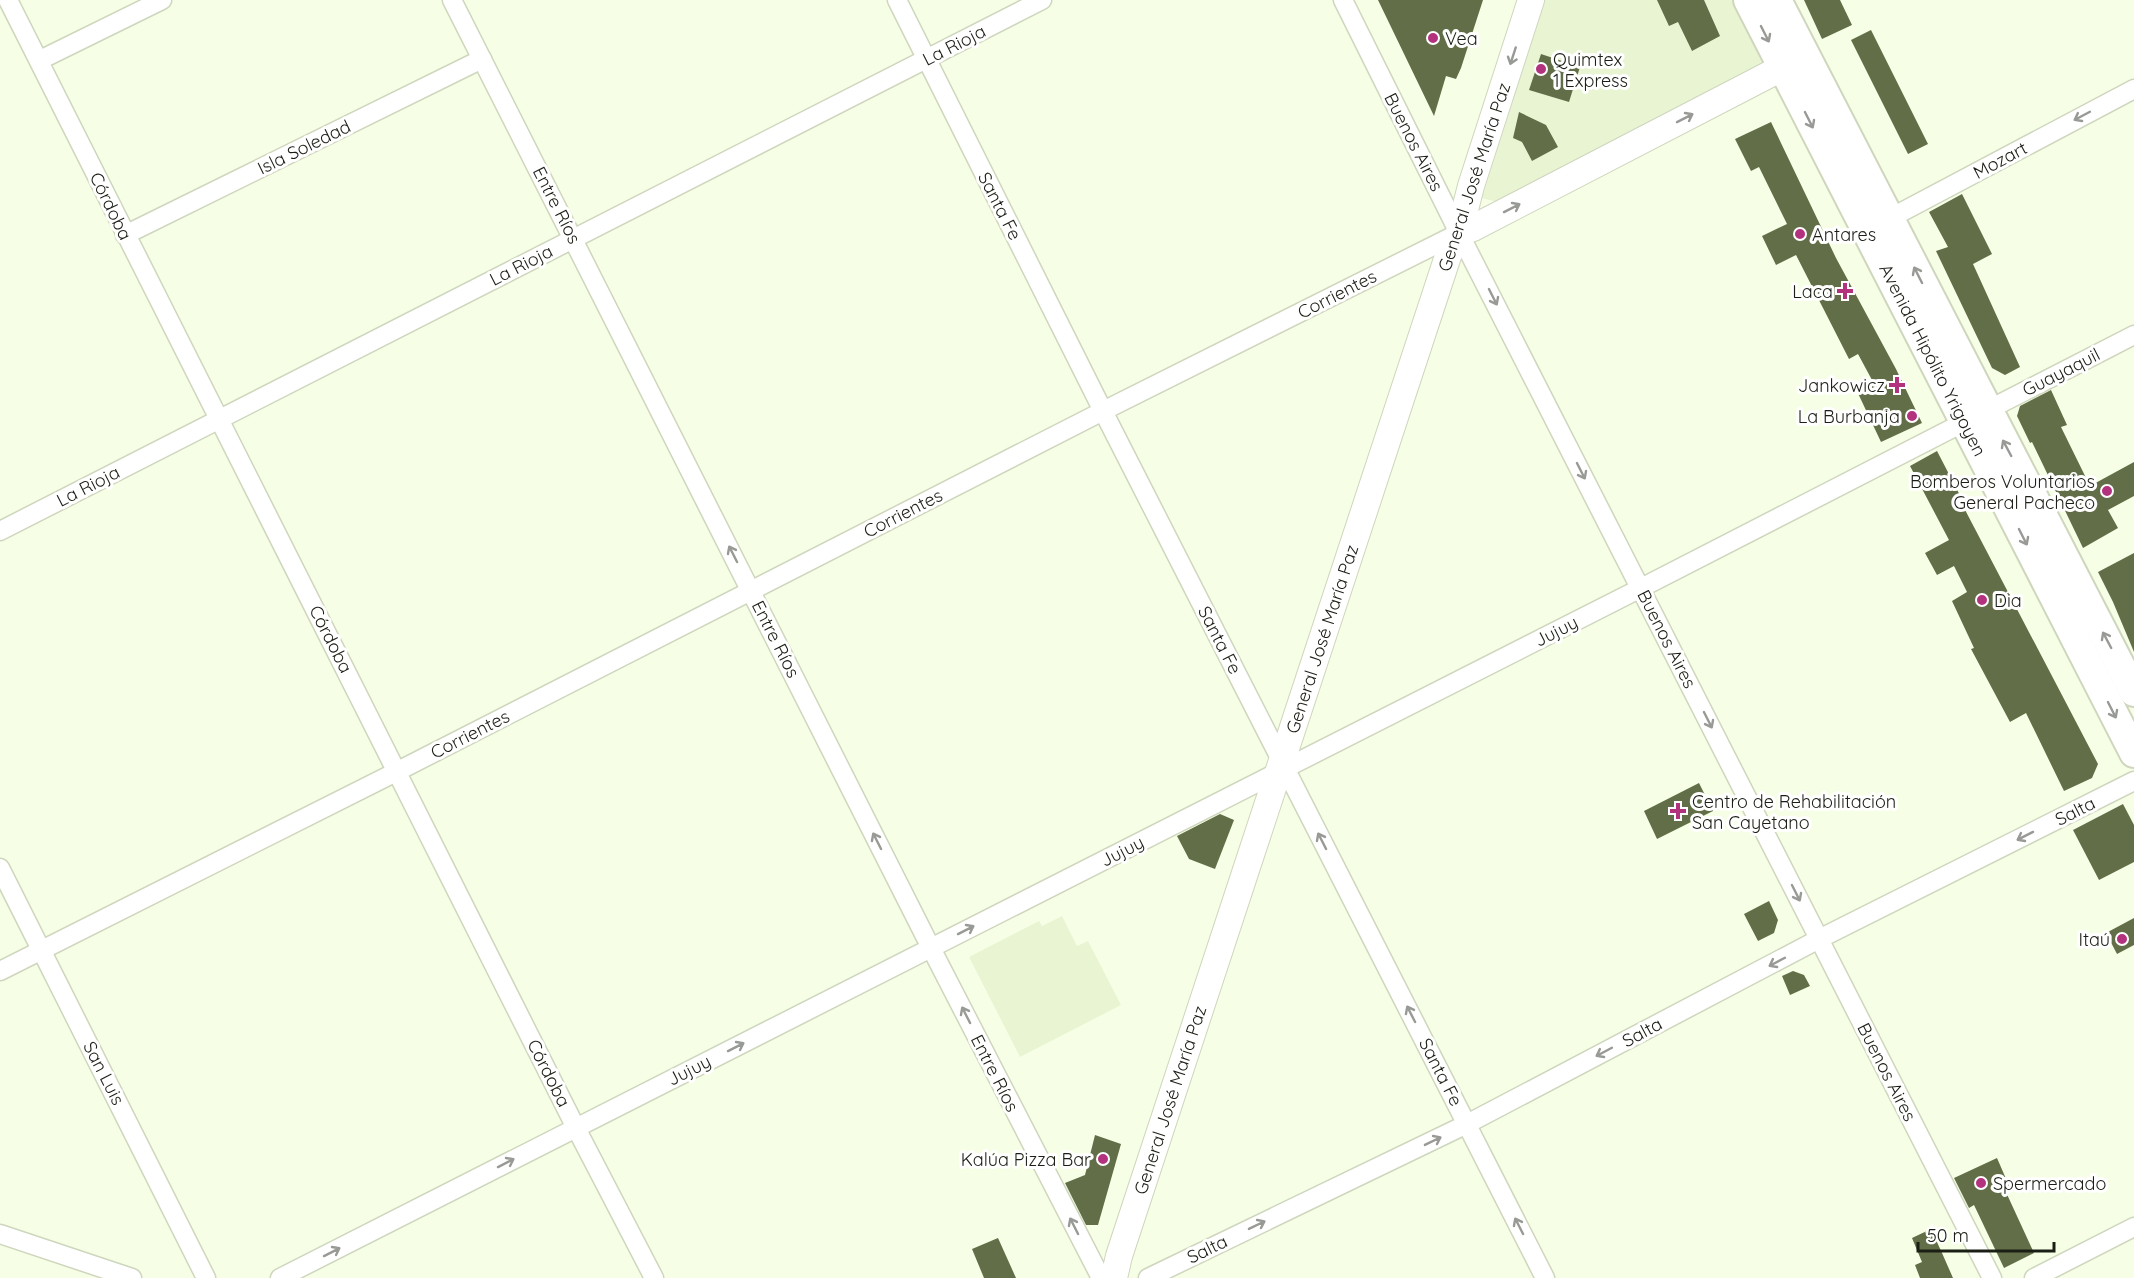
<svg xmlns="http://www.w3.org/2000/svg" width="2134" height="1278" font-family="Quicksand,sans-serif">
<rect width="100%" height="100%" fill="#f6ffe5"/>
<!-- built -->
<g fill="#e9f4d3">
<path d="M1545 0H1736L1767 63 1497 202 1482 198Z"/>
<path d="M1062 916 1077 946 1088 941 1121 1005 1020 1057 969 957 1039 921 1042 926Z"/>
</g>
<!-- building -->
<g fill="#626e48">
<path d="M1378 0H1483L1461 68 1456 79 1446 76 1434 116Z"/>
<path d="M1657 0H1704L1720 36 1692 51 1678 22 1669 26Z"/>
<path d="M1804 0H1840L1852 25 1822 39Z"/>
<path d="M1871 30 1928 144 1908 154 1851 40Z"/>
<path d="M1541 54 1580 67 1569 102 1529 90Z"/>
<path d="M1519 112 1546 125 1558 147 1532 161 1522 142 1513 138Z"/>
<path d="M1771 122 1836 258 1896 369 1922 423 1881 442 1855 387 1872 380 1858 354 1849 359 1796 255 1776 265 1762 236 1787 224 1759 167 1751 171 1735 139Z"/>
<path d="M1962 194 1992 254 1973 264 2020 367 2005 375 1992 368 1936 251 1948 247 1929 212Z"/>
<path d="M2051 390 2067 425 2061 427 2090 486 2134 462V496L2108 510 2118 528 2083 548 2032 442 2030 443 2017 416 2020 406Z"/>
<path d="M1937 451 1965 505 1963 506 2098 764 2092 778 2064 791 2026 713 2010 722 1971 649 1974 648 1952 601 1967 592 1954 566 1937 575 1925 553 1949 540 1910 466Z"/>
<path d="M2134 553V652L2113 602 2098 572Z"/>
<path d="M1699 783 1713 811 1657 839 1644 811Z"/>
<path d="M2123 804 2134 825V862L2099 880 2073 830Z"/>
<path d="M1220 814 1234 820 1215 869 1189 859 1177 836Z"/>
<path d="M1769 901 1778 920 1774 933 1758 941 1744 914Z"/>
<path d="M2134 918V945L2117 954 2106 933Z"/>
<path d="M1793 971 1804 975 1810 986 1790 995 1782 976Z"/>
<path d="M1095 1135 1121 1144 1098 1225H1086L1065 1183 1085 1175Z"/>
<path d="M1997 1158 2010 1188 2005 1190 2034 1253 2004 1268 1974 1205 1969 1208 1954 1178Z"/>
<path d="M1931 1229 1942 1253 1953 1278H1920L1915 1265 1922 1262 1912 1238Z"/>
<path d="M998 1238 1016 1278H984L972 1249Z"/>
</g>
<g fill="none" stroke-linecap="round" stroke-linejoin="round">
<!-- street casing -->
<g stroke="#ced6bd" stroke-width="21">
<g id="street">
<path d="M8 0 576 1128 654 1278"/>
<path d="M452 0 931 948 1101 1278"/>
<path d="M897 0 1103 411 1545 1278"/>
<path d="M1343 0 1459 233 1992 1278"/>
<path d="M40 60 162 0"/>
<path d="M1881 223 2134 89"/>
<path d="M125 235 482 59"/>
<path d="M0 531 1042 0"/>
<path d="M0 868 206 1278"/>
<path d="M0 971 398 771 1103 411 1459 233"/>
<path d="M0 1234 132 1278"/>
<path d="M280 1278 1641 588 2134 335"/>
<path d="M1148 1278 1467 1124 1819 939 2134 781"/>
<path d="M2034 1278 2134 1227"/>
</g>
</g>
<!-- secondary casing -->
<g stroke="#ced6bd" stroke-width="28">
<g id="secondary">
<path d="M1459 233 1473 228 1801 58"/>
<path d="M1114 1278 1119 1256 1448 256 1459 233 1471 186 1531 0"/>
</g>
</g>
<!-- primary casing -->
<g stroke="#ced6bd" stroke-width="32">
<g id="primary">
<path d="M1748 0 2134 753"/>
<path d="M1777 0 2134 692"/>
</g>
</g>
<!-- street -->
<use href="#street" stroke="#fff" stroke-width="18"/>
<!-- secondary -->
<use href="#secondary" stroke="#fff" stroke-width="26"/>
<!-- primary -->
<use href="#primary" stroke="#fff" stroke-width="28"/>
</g>
<!-- one-way arrows -->
<defs><path id="oneway-shaft" d="M-6 0H5M1.5-3L5.5 0L1.5 3" fill="none" stroke-width="1.6" stroke-linecap="round" stroke-linejoin="round" transform="scale(1.5)"/></defs>
<g stroke="#989a96">
<use href="#oneway-shaft" transform="translate(1765 34) rotate(63)"/>
<use href="#oneway-shaft" transform="translate(1513 56) rotate(108)"/>
<use href="#oneway-shaft" transform="translate(2082 116) rotate(152)"/>
<use href="#oneway-shaft" transform="translate(1685 118) rotate(-27)"/>
<use href="#oneway-shaft" transform="translate(1809 120) rotate(63)"/>
<use href="#oneway-shaft" transform="translate(1512 208) rotate(-27)"/>
<use href="#oneway-shaft" transform="translate(1918 275) rotate(-117)"/>
<use href="#oneway-shaft" transform="translate(1493 297) rotate(63)"/>
<use href="#oneway-shaft" transform="translate(2007 448) rotate(-118)"/>
<use href="#oneway-shaft" transform="translate(1581 471) rotate(63)"/>
<use href="#oneway-shaft" transform="translate(2023 537) rotate(63)"/>
<use href="#oneway-shaft" transform="translate(733 554) rotate(-117)"/>
<use href="#oneway-shaft" transform="translate(2107 640) rotate(-118)"/>
<use href="#oneway-shaft" transform="translate(2112 710) rotate(63)"/>
<use href="#oneway-shaft" transform="translate(1708 720) rotate(63)"/>
<use href="#oneway-shaft" transform="translate(2025 836) rotate(153)"/>
<use href="#oneway-shaft" transform="translate(877 841) rotate(-117)"/>
<use href="#oneway-shaft" transform="translate(1322 841) rotate(-117)"/>
<use href="#oneway-shaft" transform="translate(1796 893) rotate(63)"/>
<use href="#oneway-shaft" transform="translate(966 930) rotate(-27)"/>
<use href="#oneway-shaft" transform="translate(1777 962) rotate(152)"/>
<use href="#oneway-shaft" transform="translate(1411 1014) rotate(-117)"/>
<use href="#oneway-shaft" transform="translate(966 1015) rotate(-117)"/>
<use href="#oneway-shaft" transform="translate(736 1047) rotate(-27)"/>
<use href="#oneway-shaft" transform="translate(1604 1052) rotate(152)"/>
<use href="#oneway-shaft" transform="translate(1433 1141) rotate(-26)"/>
<use href="#oneway-shaft" transform="translate(506 1163) rotate(-27)"/>
<use href="#oneway-shaft" transform="translate(1257 1225) rotate(-26)"/>
<use href="#oneway-shaft" transform="translate(1074 1226) rotate(-117)"/>
<use href="#oneway-shaft" transform="translate(1519 1226) rotate(-117)"/>
<use href="#oneway-shaft" transform="translate(332 1252) rotate(-27)"/>
</g>
<!-- markers -->
<g fill="#b3327d" stroke="#fff" stroke-width="2">
<circle cx="1433" cy="38" r="6"/>
<circle cx="1541" cy="69" r="6"/>
<circle cx="1800" cy="234" r="6"/>
<path d="M1842 282h6v6h6v6h-6v6h-6v-6h-6v-6h6z"/>
<path d="M1894 376h6v6h6v6h-6v6h-6v-6h-6v-6h6z"/>
<circle cx="1912" cy="416" r="6"/>
<circle cx="2107" cy="491" r="6"/>
<circle cx="1982" cy="600" r="6"/>
<path d="M1675 802h6v6h6v6h-6v6h-6v-6h-6v-6h6z"/>
<circle cx="2122" cy="939" r="6"/>
<circle cx="1103" cy="1159" r="6"/>
<circle cx="1981" cy="1183" r="6"/>
</g>
<g text-anchor="middle" dominant-baseline="central" stroke-width="6" stroke-linejoin="round" paint-order="stroke">
<!-- poi labels -->
<g font-size="18" fill="#1b1e15" stroke="#fff" text-anchor="start">
<text x="1445" y="38">Vea</text>
<text x="1553" y="59">Quimtex<tspan x="1553" dy="21">1 Express</tspan></text>
<text x="1812" y="234">Antares</text>
<text x="1833" y="291" text-anchor="end">Laca</text>
<text x="1885" y="385" text-anchor="end">Jankowicz</text>
<text x="1900" y="416" text-anchor="end">La Burbanja</text>
<text x="2095" y="481" text-anchor="end">Bomberos Voluntarios<tspan x="2095" dy="21">General Pacheco</tspan></text>
<text x="1994" y="600">Dia</text>
<text x="1692" y="801">Centro de Rehabilitación<tspan x="1692" dy="21">San Cayetano</tspan></text>
<text x="2110" y="939" text-anchor="end">Itaú</text>
<text x="1091" y="1159" text-anchor="end">Kalúa Pizza Bar</text>
<text x="1993" y="1183">Spermercado</text>
</g>
<!-- street labels -->
<g font-size="18" fill="#1b1e15" stroke="#fff">
<text transform="translate(954 45) rotate(-27)">La Rioja</text>
<text transform="translate(1414 142) rotate(63)">Buenos Aires</text>
<text transform="translate(304 147) rotate(-26)">Isla Soledad</text>
<text transform="translate(2000 160) rotate(-28)">Mozart</text>
<text transform="translate(1474 177) rotate(-72)">General José María Paz</text>
<text transform="translate(557 205) rotate(63)">Entre Ríos</text>
<text transform="translate(111 206) rotate(64)">Córdoba</text>
<text transform="translate(1000 206) rotate(63)">Santa Fe</text>
<text transform="translate(521 265) rotate(-27)">La Rioja</text>
<text transform="translate(1337 294) rotate(-27)">Corrientes</text>
<text transform="translate(1933 360) rotate(63)">Avenida Hipólito Yrigoyen</text>
<text transform="translate(2061 372) rotate(-27)">Guayaquil</text>
<text transform="translate(88 486) rotate(-27)">La Rioja</text>
<text transform="translate(903 513) rotate(-27)">Corrientes</text>
<text transform="translate(1556 631) rotate(-27)">Jujuy</text>
<text transform="translate(331 639) rotate(63)">Córdoba</text>
<text transform="translate(776 639) rotate(63)">Entre Ríos</text>
<text transform="translate(1322 639) rotate(-72)">General José María Paz</text>
<text transform="translate(1667 639) rotate(63)">Buenos Aires</text>
<text transform="translate(1220 640) rotate(63)">Santa Fe</text>
<text transform="translate(470 734) rotate(-27)">Corrientes</text>
<text transform="translate(2075 811) rotate(-27)">Salta</text>
<text transform="translate(1122 851) rotate(-27)">Jujuy</text>
<text transform="translate(1642 1032) rotate(-28)">Salta</text>
<text transform="translate(689 1070) rotate(-27)">Jujuy</text>
<text transform="translate(1441 1072) rotate(63)">Santa Fe</text>
<text transform="translate(1887 1072) rotate(63)">Buenos Aires</text>
<text transform="translate(104 1073) rotate(63)">San Luis</text>
<text transform="translate(549 1073) rotate(63)">Córdoba</text>
<text transform="translate(995 1073) rotate(63)">Entre Ríos</text>
<text transform="translate(1170 1100) rotate(-72)">General José María Paz</text>
<text transform="translate(1207 1249) rotate(-26)">Salta</text>
</g>
</g>
<!-- scale -->
<path d="M1918 1242v9h136v-9" fill="none" stroke="#1b1e15" stroke-width="3"/>
<text x="1927" y="1242" font-size="18" fill="#1b1e15" stroke="#ffffff" stroke-width="4.5" paint-order="stroke">50 m</text>
</svg>
